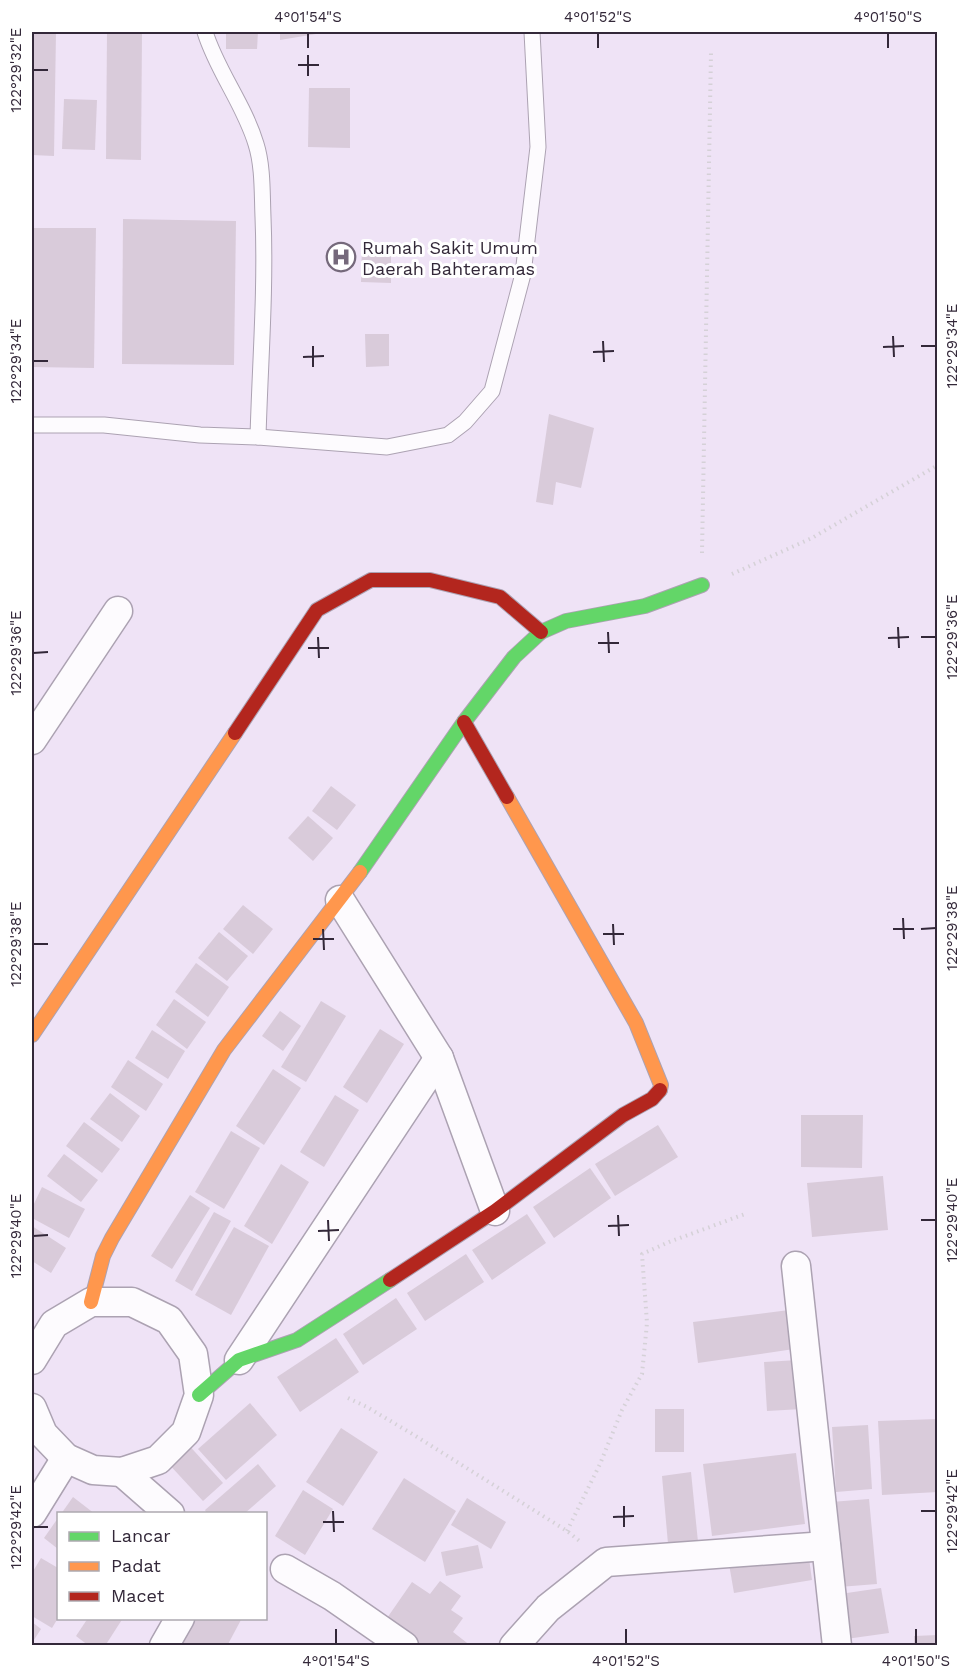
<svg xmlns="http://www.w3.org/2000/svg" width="969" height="1677" font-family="'Work Sans',sans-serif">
<rect width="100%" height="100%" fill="#efe3f6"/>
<!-- building -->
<g fill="#d9cbda">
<path d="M32 32H56L54 156 32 155Z"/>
<path d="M107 32H142L141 160 106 159Z"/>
<path d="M226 32H258L257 49H226Z"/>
<path d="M280 32H316V34L280 40Z"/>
<path d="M309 88H350V148L308 147Z"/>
<path d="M64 99 97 100 95 150 62 149Z"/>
<path d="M123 219 236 221 234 365 122 364Z"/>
<path d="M32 228H96L94 368 32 367Z"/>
<path d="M362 247 391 249V283L361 282Z"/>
<path d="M365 334H389V366L366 367Z"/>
<path d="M549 414 594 428 581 488 556 482 553 505 536 502Z"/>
<path d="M331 786 356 805 337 830 312 811Z"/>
<path d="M308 816 333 838 313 861 288 838Z"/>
<path d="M243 905 273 929 253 954 223 929Z"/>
<path d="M219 932 248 956 227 981 198 958Z"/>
<path d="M196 963 229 987 208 1017 175 992Z"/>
<path d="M174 999 206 1022 187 1049 156 1025Z"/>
<path d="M321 1001 346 1016 306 1082 281 1067Z"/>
<path d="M280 1011 301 1026 283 1051 262 1036Z"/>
<path d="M380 1029 404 1044 367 1103 343 1087Z"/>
<path d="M152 1030 185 1051 168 1079 135 1058Z"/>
<path d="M128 1060 163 1084 146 1111 111 1087Z"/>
<path d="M273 1069 301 1088 264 1145 236 1126Z"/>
<path d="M110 1093 140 1116 122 1142 90 1119Z"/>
<path d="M335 1095 359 1110 324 1167 300 1152Z"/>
<path d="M801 1115H863L862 1168 801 1167Z"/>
<path d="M84 1122 120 1149 102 1173 66 1146Z"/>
<path d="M658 1125 678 1157 615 1196 595 1164Z"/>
<path d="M231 1131 260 1148 224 1209 195 1192Z"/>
<path d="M64 1154 98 1180 81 1202 47 1176Z"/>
<path d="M281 1164 309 1182 272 1244 244 1226Z"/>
<path d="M590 1168 611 1198 554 1238 533 1207Z"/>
<path d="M883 1176 888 1230 812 1237 807 1183Z"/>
<path d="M42 1187 85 1209 69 1238 32 1218V1208Z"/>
<path d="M190 1195 210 1208 172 1269 151 1256Z"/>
<path d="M214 1212 231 1221 192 1291 175 1281Z"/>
<path d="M527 1214 546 1243 492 1280 472 1250Z"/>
<path d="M32 1226 66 1248 51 1273 32 1261Z"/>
<path d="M234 1227 269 1246 231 1315 195 1295Z"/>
<path d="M466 1254 484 1282 425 1321 407 1293Z"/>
<path d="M396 1298 417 1329 363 1365 343 1334Z"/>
<path d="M789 1310 794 1349 698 1363 693 1322Z"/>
<path d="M336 1338 359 1372 300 1412 277 1377Z"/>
<path d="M799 1360 802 1409 767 1411 764 1362Z"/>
<path d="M250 1403 277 1435 226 1480 198 1449Z"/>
<rect x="655" y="1409" width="29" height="43"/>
<path d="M938 1419V1492L882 1495 878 1421Z"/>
<path d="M868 1425 872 1489 836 1492 832 1427Z"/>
<path d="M341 1428 378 1452 343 1506 306 1482Z"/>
<path d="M186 1442 223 1483 203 1501 166 1461Z"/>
<path d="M796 1453 805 1524 712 1536 703 1464Z"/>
<path d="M258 1464 276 1486 244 1514H207L205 1510Z"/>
<path d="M691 1472 699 1552 669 1555 662 1476Z"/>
<path d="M404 1478 456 1511 425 1562 372 1529Z"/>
<path d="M303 1490 333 1509 305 1555 275 1536Z"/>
<path d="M73 1497 95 1514H61Z"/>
<path d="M467 1498 506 1522 491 1549 451 1525Z"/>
<path d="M869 1499 877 1584 839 1587 831 1502Z"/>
<path d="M58 1518V1549L44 1538Z"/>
<path d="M478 1545 483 1568 446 1576 441 1552Z"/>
<path d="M808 1551 812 1580 734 1593 729 1564Z"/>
<path d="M41 1558 58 1568V1618L52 1628 32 1616V1573Z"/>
<path d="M440 1581 461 1596 451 1610 463 1618 453 1632 471 1646H418L385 1621 412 1582 430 1594Z"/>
<path d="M881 1588 889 1633 846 1639 840 1594Z"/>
<path d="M88 1618H123L105 1646H89L76 1636Z"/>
<path d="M193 1618H242L227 1646H178Z"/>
<path d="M32 1622 41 1629 32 1643Z"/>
<path d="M938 1635V1646H914V1636Z"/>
</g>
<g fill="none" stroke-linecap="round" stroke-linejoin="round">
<!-- lane casing -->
<g stroke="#aca2b2" stroke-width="17">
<g id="lane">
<path d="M205 32C217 71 244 104 256 144 263 166 262 193 263 217 266 290 260 364 258 437"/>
<path d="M32 425H104L200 435 258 437 387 447 448 435 465 422 492 391 523 274 538 147 532 32"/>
</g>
</g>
<!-- street casing -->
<g stroke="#aca2b2" stroke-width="31">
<g id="street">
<path d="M32 740 118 611"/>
<path d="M340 900 439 1058 495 1211"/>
<path d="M796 1266 837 1646"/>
<path d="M32 1360 54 1324 91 1302H132L169 1320 193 1354 199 1395 186 1432 158 1460 122 1472 93 1470 66 1458 43 1434 32 1408"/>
<path d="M239 1360 439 1058"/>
<path d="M122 1472 170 1514"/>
<path d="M32 1513 66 1458"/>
<path d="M285 1569 332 1596 404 1646"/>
<path d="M164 1646 180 1618"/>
<path d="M514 1646 548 1608 606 1562 826 1546"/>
</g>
</g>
<!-- fast casing -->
<g stroke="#aca2b2" stroke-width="16">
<g id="fast">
<path d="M360 872 464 722 514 657 541 632 566 621 645 606 702 585"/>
<path d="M199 1395 239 1360 297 1340 390 1280"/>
</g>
</g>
<!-- slow casing -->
<g stroke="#aca2b2" stroke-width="16">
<g id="slow">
<path d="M507 797 636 1023 661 1085 660 1090"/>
<path d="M32 1035 235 733"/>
<path d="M91 1302 103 1256 112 1238 224 1050 360 872"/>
</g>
</g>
<!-- jam casing -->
<g stroke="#aca2b2" stroke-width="16">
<g id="jam">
<path d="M464 722 507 797"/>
<path d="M235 733 317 610 371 580H430L500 597 541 632"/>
<path d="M390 1280 495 1211 623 1115 652 1099 660 1090"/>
</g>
</g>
<!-- path -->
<g stroke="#d5d1d7" stroke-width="4" stroke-dasharray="1.5 4.5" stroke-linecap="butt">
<path d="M702 553 711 53"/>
<path d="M732 574 812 538 938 465"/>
<path d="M348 1398 367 1407 414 1435 567 1531 582 1543"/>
<path d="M567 1531 600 1464 622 1410 642 1374 647 1323 642 1254 669 1242 745 1214"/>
</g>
<!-- lane -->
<use href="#lane" stroke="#fdfbfe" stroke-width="15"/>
<!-- street -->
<use href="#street" stroke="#fdfbfe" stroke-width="28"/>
<!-- fast -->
<use href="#fast" stroke="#63d668" stroke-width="14"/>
<!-- slow -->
<use href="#slow" stroke="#ff974d" stroke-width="14"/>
<!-- jam -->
<use href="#jam" stroke="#b3261e" stroke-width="14"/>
</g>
<!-- ticks -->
<path fill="none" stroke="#332839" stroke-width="2" d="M308 33V48M598 33V48M888 33V48M308 55V76M298 65H319M33 70H48M893 336 894 357M603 341 604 362M313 346V367M921 346H936M883 347 904 346M593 352 614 351M303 357 324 356M33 361H48M898 627 899 648M608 632 609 653M318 637 319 658M921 637H936M888 638 909 637M598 643H619M308 648H329M33 653 48 652M903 918 904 939M613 924 614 945M323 929 324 950M893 929H914M921 929 936 928M603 934H624M313 939H334M33 944H48M618 1215 619 1236M328 1220 329 1241M921 1220H936M608 1226 629 1225M318 1231 339 1230M33 1236 48 1235M624 1506V1527M333 1511 334 1532M921 1511H936M613 1517 634 1516M323 1522H344M33 1527H48M336 1629V1644M626 1629V1644M916 1629V1644"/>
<!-- icons -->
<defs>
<g id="hospital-ring" transform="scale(1.5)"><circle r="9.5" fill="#fff" stroke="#75697b" stroke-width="1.5"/><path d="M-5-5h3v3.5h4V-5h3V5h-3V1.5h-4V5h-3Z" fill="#75697b"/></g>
</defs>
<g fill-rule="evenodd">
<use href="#hospital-ring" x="341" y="257"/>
</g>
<g text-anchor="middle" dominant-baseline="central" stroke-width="6" stroke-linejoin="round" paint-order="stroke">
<!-- poi labels -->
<g font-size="18" fill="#332839" stroke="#fff" text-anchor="start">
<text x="362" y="247">Rumah Sakit Umum<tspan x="362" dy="21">Daerah Bahteramas</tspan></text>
</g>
</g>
<!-- border -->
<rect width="969" height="1677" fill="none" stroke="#ffffff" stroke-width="66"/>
<!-- legend -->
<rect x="57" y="1512" width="210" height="108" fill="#ffffff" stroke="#ada9b0" stroke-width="1.5"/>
<rect x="69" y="1532" width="30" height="9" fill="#63d668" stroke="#ada9b0" stroke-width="1.5"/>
<text x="111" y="1542" font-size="18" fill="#332839">Lancar</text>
<rect x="69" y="1562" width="30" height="9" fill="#ff974d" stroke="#ada9b0" stroke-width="1.5"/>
<text x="111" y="1572" font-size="18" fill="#332839">Padat</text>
<rect x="69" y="1592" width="30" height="9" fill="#b3261e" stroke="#ada9b0" stroke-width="1.5"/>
<text x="111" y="1602" font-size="18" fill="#332839">Macet</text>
<rect x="33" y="33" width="903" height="1611" fill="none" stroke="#332839" stroke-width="2"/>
<g font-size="15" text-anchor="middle" fill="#332839">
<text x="308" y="22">4°01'54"S</text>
<text x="598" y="22">4°01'52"S</text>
<text x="888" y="22">4°01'50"S</text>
<text transform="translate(16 70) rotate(-90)" y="5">122°29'32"E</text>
<text transform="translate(952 346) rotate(-90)" y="5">122°29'34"E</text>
<text transform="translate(16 361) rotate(-90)" y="5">122°29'34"E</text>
<text transform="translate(952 637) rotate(-90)" y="5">122°29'36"E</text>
<text transform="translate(16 653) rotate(-90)" y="5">122°29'36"E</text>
<text transform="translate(952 928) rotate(-90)" y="5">122°29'38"E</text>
<text transform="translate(16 944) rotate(-90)" y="5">122°29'38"E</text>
<text transform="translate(952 1220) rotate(-90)" y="5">122°29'40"E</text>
<text transform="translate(16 1236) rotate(-90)" y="5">122°29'40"E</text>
<text transform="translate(952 1511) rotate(-90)" y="5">122°29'42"E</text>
<text transform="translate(16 1527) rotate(-90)" y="5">122°29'42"E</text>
<text x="336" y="1666">4°01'54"S</text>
<text x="626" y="1666">4°01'52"S</text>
<text x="916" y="1666">4°01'50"S</text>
</g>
</svg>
